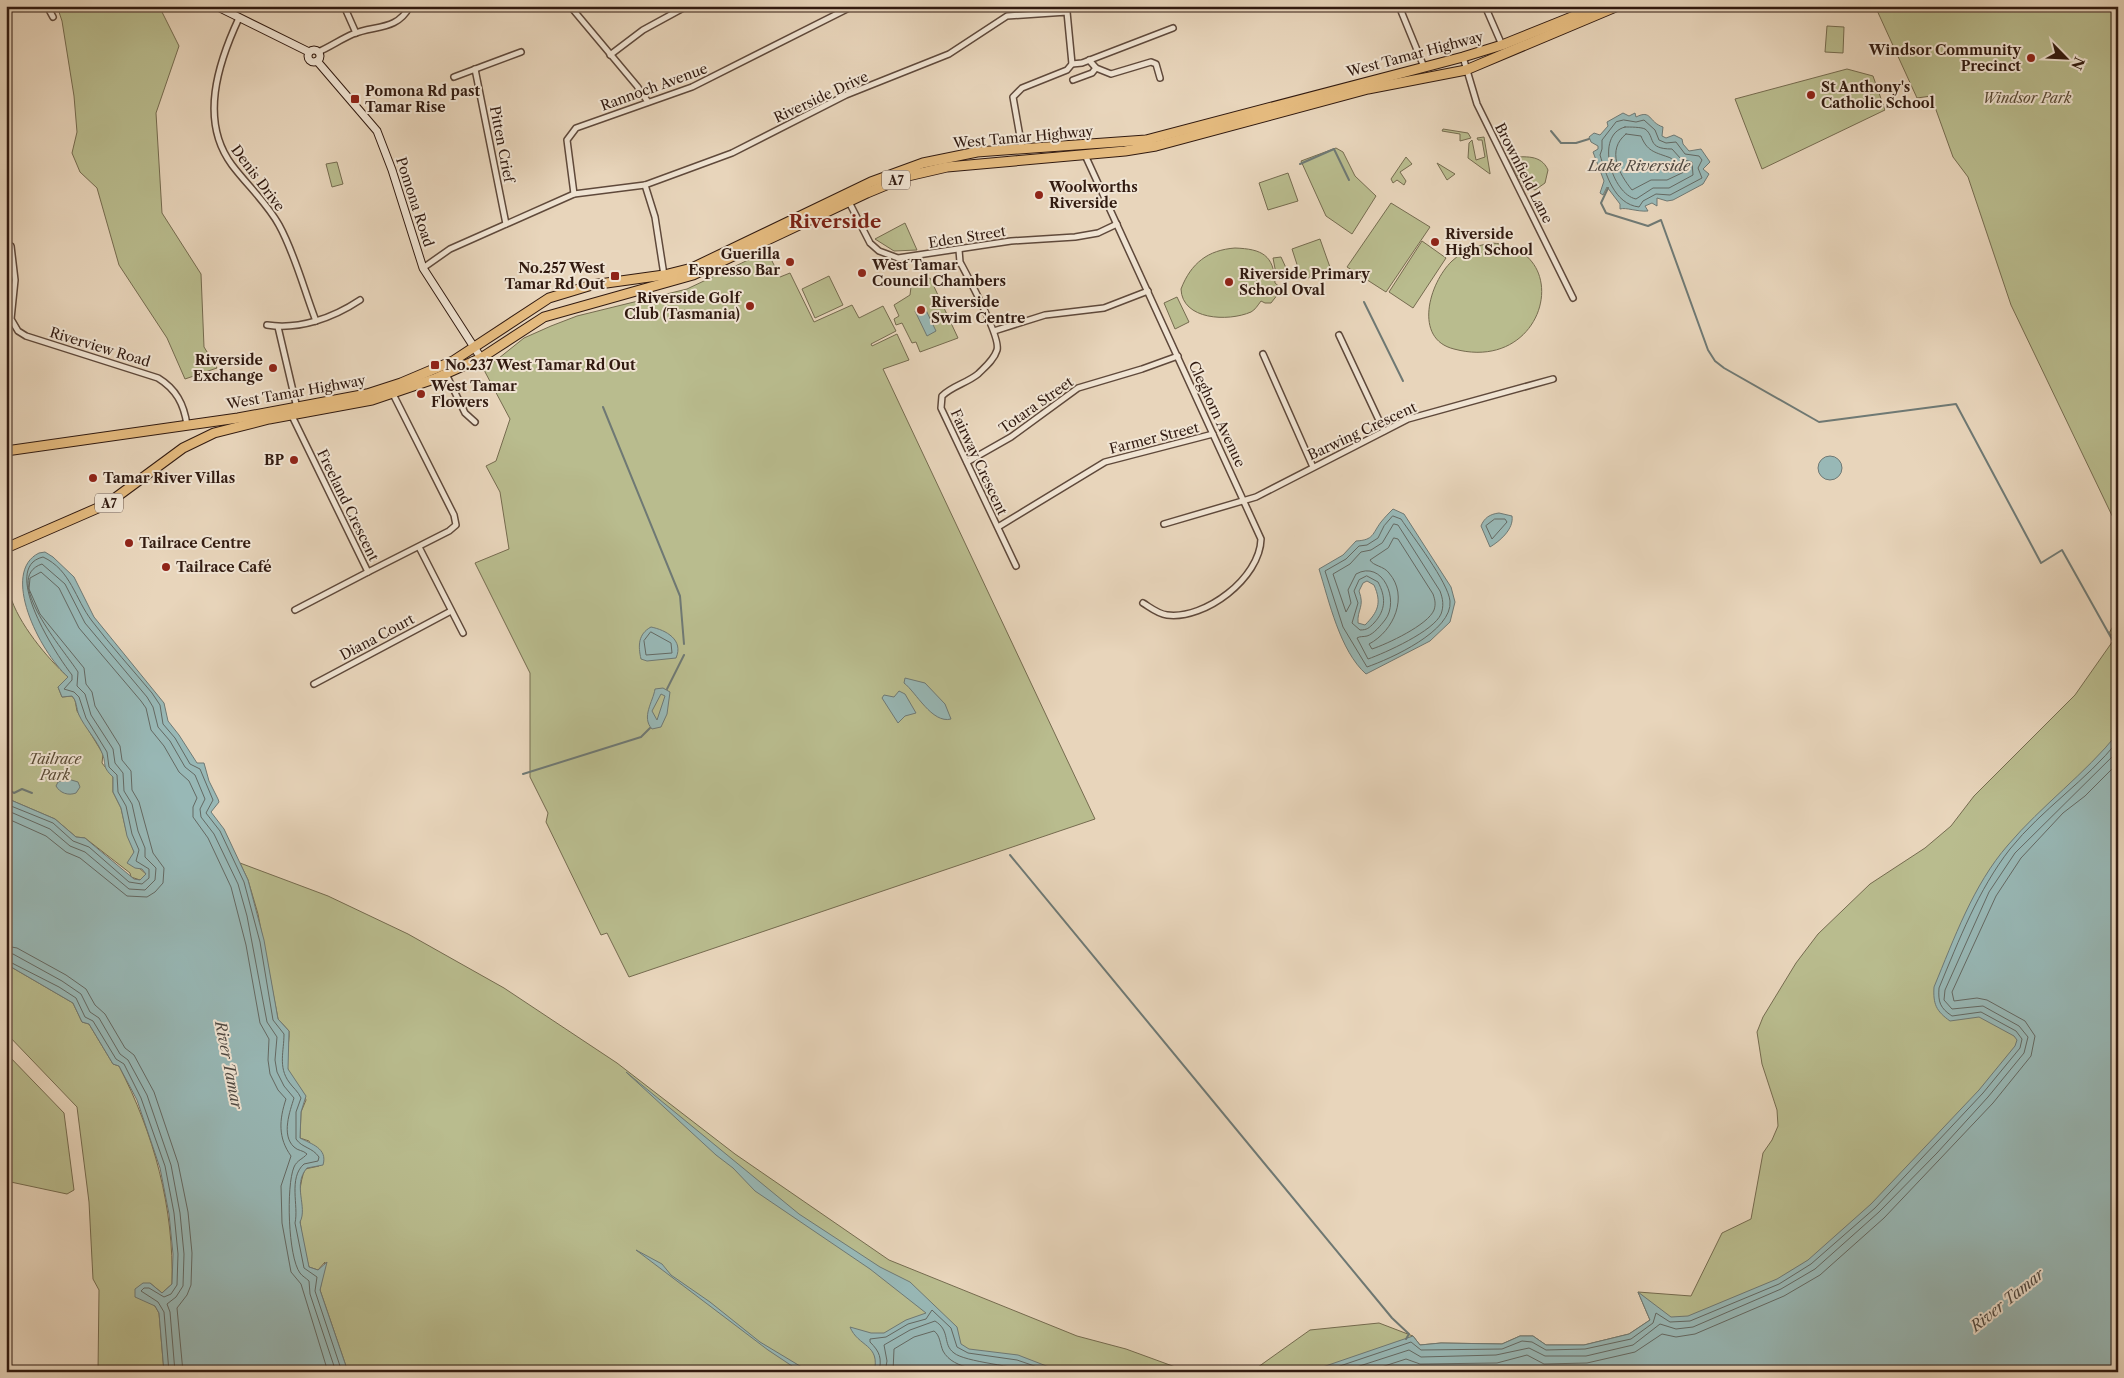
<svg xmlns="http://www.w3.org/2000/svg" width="2124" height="1378" font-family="'Libre Caslon Text',serif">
<rect width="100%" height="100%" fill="#e8d5bb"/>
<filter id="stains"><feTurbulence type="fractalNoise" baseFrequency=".004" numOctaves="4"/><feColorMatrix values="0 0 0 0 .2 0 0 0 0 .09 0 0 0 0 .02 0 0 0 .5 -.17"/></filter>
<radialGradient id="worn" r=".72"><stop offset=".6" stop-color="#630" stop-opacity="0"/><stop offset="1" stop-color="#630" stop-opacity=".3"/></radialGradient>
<!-- green -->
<g fill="#b9bc8e" stroke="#756b4f">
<path d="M57 6H159L179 46 156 113 162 213 201 274 204 347 217 368 185 379 167 338 119 265 97 188 80 172 72 153 77 132 74 96 62 21Z"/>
<path d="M1875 6H2118V528L2011 305 1968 177 1953 157 1931 96 1917 98Z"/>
<path d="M1827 26 1844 27 1843 53 1825 52Z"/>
<path d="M1847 69 1873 76 1885 110 1762 169 1735 99Z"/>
<path d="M1443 129 1468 133 1471 138 1460 141V134L1442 131Z"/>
<path d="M1484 137 1490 173V174L1468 158 1469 143 1472 140 1476 160 1485 157 1482 140H1478L1477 138Z"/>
<path d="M1336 148 1343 152 1355 176 1376 196 1352 234 1326 216 1301 161Z"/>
<path d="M1406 157 1412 164 1400 172 1406 181 1404 185 1397 180 1393 183 1391 179Z"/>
<path d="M1510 157C1525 157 1541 154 1548 170L1545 183 1535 190 1524 187 1509 160Z"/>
<path d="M337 162 343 184 332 187 326 164Z"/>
<path d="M1437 163 1455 174 1447 180Z"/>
<path d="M1288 173 1298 201 1268 210 1259 183Z"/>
<path d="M1391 203 1430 227 1386 292 1347 267Z"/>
<path d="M905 223 917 250 894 251 875 239Z"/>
<path d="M1320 239 1331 270 1302 280 1292 249Z"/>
<path d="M1422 241 1446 258 1413 308 1389 292Z"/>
<path d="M1492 243C1576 249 1547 374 1454 349 1413 339 1429 283 1452 261 1463 251 1477 245 1492 243Z"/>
<path d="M1235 248C1262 249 1274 255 1275 283L1282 289 1271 303H1265L1261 301C1258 305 1255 310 1251 312 1228 322 1182 320 1181 289 1191 263 1208 250 1235 248Z"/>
<path d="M767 251 780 277 790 273 814 322 852 305 859 318 883 306 896 331 871 344 872 346 897 334 909 360 883 369 1095 819 629 977 607 933 601 935 546 822 548 813 530 777V673L475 563 509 549 500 492 486 466 496 461 510 419 484 370 524 338 551 326 577 316 687 289Z"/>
<path d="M1281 257 1287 270 1285 279H1277L1273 258Z"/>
<path d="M829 276 843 305 815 318 802 289Z"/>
<path d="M930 278 958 338 920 352 916 342 912 343 902 323 896 325 894 319 899 316 894 305 910 295 911 287Z"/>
<path d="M1177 297 1189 322 1175 329 1164 303Z"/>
<path d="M6 565C12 579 7 583 10 595 18 623 47 658 68 677L58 687 62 697 72 696 75 700 77 711 103 754 102 763 113 777V792L121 808 126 830 134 852 133 855 138 867 146 874 140 880 131 877 130 873 85 838 76 837 55 819 6 798Z"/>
<path d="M2118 618V1239L1460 1372H1251L1310 1330 1379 1323 1413 1336 1420 1345 1441 1343 1502 1344 1520 1336H1533L1546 1345H1584L1629 1334 1650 1320 1638 1292 1691 1296 1722 1233 1751 1219 1763 1153 1772 1140 1778 1126 1777 1110 1762 1064 1757 1032 1763 1017 1796 963 1818 934 1870 884 1925 848 1951 826 1974 796 2075 695 2115 638 2109 633Z"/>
<path d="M240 863 328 896 408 934 504 988 617 1063 735 1154 889 1260 1077 1336 1126 1349 1189 1372 379 1370 348 1372 320 1290 325 1262 318 1270 309 1267C301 1240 294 1196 305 1169L319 1166 309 1141 300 1138 301 1112 306 1100C302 1085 292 1083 288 1070 284 1057 290 1044 289 1031L278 1019 258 914 248 880Z"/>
<path d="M6 964 73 1003 82 1022 89 1024 113 1064 119 1066C154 1134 174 1207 172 1284L162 1293 150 1283 145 1299 155 1306 159 1313 164 1372H98L99 1290 93 1279 89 1202 77 1107 6 1033Z"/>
<path d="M6 1053 64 1113 74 1190 67 1194 6 1181Z"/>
</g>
<!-- water -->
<g fill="#98b8b6" stroke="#6f7974" fill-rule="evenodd">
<path d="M1623 113 1629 116 1635 113 1636 117C1652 109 1648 122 1663 127L1662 136 1666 138 1674 135 1682 139 1683 144 1689 151 1701 149 1710 162 1703 169 1709 174 1703 184 1673 200 1667 201 1657 198V206L1652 203 1645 206 1648 211C1637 212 1626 207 1620 209V204L1607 187 1603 195 1600 193 1604 181 1593 152 1598 149V146L1591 142 1589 137 1594 133 1600 135 1608 126 1607 122Z"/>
<path d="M924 306 936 331 927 336 915 311Z"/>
<circle cx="1830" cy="468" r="12"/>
<path d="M1393 509 1404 514 1451 587 1455 602 1450 622 1430 641 1366 674C1340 651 1329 601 1319 569L1343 555 1356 541C1374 540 1372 534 1381 522 1385 517 1389 513 1393 509ZM1367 581 1374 585C1382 603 1378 612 1365 625L1358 623C1357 609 1365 607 1359 591L1363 583Z"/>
<path d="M1499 513 1512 516C1514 529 1500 541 1490 547L1481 526C1484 518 1490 514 1499 513Z"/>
<path d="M39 553 45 552 53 557 74 577 94 617 164 703 168 721 179 735 197 763H204L209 781 218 799 219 802 211 812 224 829 248 880 264 940 278 1019 289 1031 288 1069 306 1096 301 1112 300 1138C311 1144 328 1148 323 1165L307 1168C292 1185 308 1207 300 1222L309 1267 318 1270 327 1262 320 1290 348 1372H164L159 1313 155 1306 135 1297V1289L143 1283H150L162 1293 172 1284 173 1254 169 1214 160 1168 137 1100 119 1066 113 1064 89 1024 82 1022 73 1003 6 964V798L55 819 76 837 85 838 92 844 134 879 140 880 146 874 142 869 135 868 127 863 134 852 127 836 121 808 113 792V777C101 766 107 764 102 753 97 740 85 728 79 715 76 708 77 701 72 696L62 697 58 687 68 677C39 651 0 572 39 553Z"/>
<path d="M651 627C666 630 684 640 676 658L647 661 641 659C638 646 638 634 651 627Z"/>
<path d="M905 678 925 683 945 704 951 719C932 724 916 692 904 683Z"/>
<path d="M663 688 670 692 667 714 661 727 652 729C641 717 653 702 655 689ZM661 694 665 696 657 720 652 711Z"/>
<path d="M899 691 905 694 916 713 905 716 898 723 882 698 884 695 894 697Z"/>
<path d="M2118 733V1372H1308L1413 1336 1420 1345 1441 1343 1502 1344 1520 1336H1533L1546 1345H1584L1629 1334 1650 1320 1638 1292 1671 1317 1688 1316 1777 1279 1808 1260 1871 1204 1979 1090 2015 1046 2017 1040 2014 1036 1979 1017 1950 1021C1936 1011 1933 1004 1934 987 1954 939 1973 885 2008 845 2042 805 2085 774 2118 733Z"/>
<path d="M68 779 78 782 80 787 76 793C68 796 60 793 56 786L58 782Z"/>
<path d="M626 1072 799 1214 880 1267 910 1282 957 1327 961 1344 969 1349 1018 1355 1062 1372H874C881 1344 858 1347 850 1327L871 1333H884L906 1320 926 1313 870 1269 755 1191 733 1168 716 1155Z"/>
<path d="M636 1250 662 1264 671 1275 710 1302 760 1342 810 1372H801L768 1350Z"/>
</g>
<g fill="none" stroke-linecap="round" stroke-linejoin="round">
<!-- shore -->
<g stroke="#646963" stroke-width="1">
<path d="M1624 120 1636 122 1644 120 1655 130 1659 140 1666 143 1676 142 1685 154 1699 156 1702 160 1698 168 1702 178 1670 195 1656 194 1643 201 1639 207C1614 204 1606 174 1600 155L1602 149V140L1616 122Z"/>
<path d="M1625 127C1630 127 1641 127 1645 129 1656 137 1646 149 1672 149L1681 159 1692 162 1693 175 1669 188H1653L1636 199C1612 194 1594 135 1625 127Z"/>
<path d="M1626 134 1641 136C1647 151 1654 152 1668 157 1673 158 1678 166 1683 169L1684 172 1667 180H1651L1632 190C1619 174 1606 150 1626 134Z"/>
<path d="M1393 516 1401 519C1413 537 1448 582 1450 601 1453 631 1390 659 1367 667L1343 627 1325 571 1346 559 1359 546 1367 545 1378 538 1384 526Z"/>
<path d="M1495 519H1505L1507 522 1492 539 1486 526Z"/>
<path d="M1394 524 1398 525 1440 591C1443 599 1444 606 1441 614 1434 631 1385 653 1368 659L1357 638C1360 636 1363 637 1367 636 1374 634 1381 625 1385 620 1400 601 1383 559 1356 574L1348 590 1351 603 1346 612 1333 574 1350 564 1361 552 1371 550 1382 543Z"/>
<path d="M1394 538 1398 539 1433 594C1435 600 1436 604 1434 610 1428 625 1387 644 1372 649L1369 644C1394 631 1409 596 1389 573 1384 566 1373 566 1370 560L1388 548Z"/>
<path d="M1367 576 1378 582C1386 597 1386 610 1374 623 1369 628 1367 630 1360 630L1352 623 1358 603 1354 591 1359 580Z"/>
<path d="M651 632 671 643 672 653 646 655 644 641Z"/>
<path d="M6 804 53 823 73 841 89 847 129 882 142 884 149 878V869L136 861 139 850 132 834 126 806 118 792 117 775 109 767 107 752 86 718 79 697 74 692 64 689 72 680V675C54 652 0 567 43 557 71 570 75 599 92 621 111 646 132 669 152 693L160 705 163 724 175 738 190 764 200 769 213 800 206 813 220 831 244 882 260 942 273 1020 284 1034C284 1051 278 1067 289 1082 293 1088 298 1091 301 1098L296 1112V1139C302 1148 312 1147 319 1157L318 1161 304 1164C288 1178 299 1206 295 1223L304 1268 317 1277 315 1291 342 1372"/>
<path d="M6 810 50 829 70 846 85 852 129 889 145 890 155 880 156 868 145 857V848L138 831 132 804 124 791 123 773 115 763 113 749 91 715 85 694 77 686 78 672C65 651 0 578 42 564L65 584 85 623 147 697 153 707 158 727 170 741 185 767 195 775 205 799 200 809 201 817 214 834 238 884 247 916 267 1022 277 1037 275 1060 277 1072 284 1086 294 1098C290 1111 281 1135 294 1147 298 1151 303 1150 307 1154 303 1159 297 1160 294 1167 286 1186 288 1257 300 1273 302 1276 306 1278 309 1281L310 1294 336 1372"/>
<path d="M6 818 46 836 66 852 80 858 127 896 147 897 155 892 163 883 164 868 153 853 139 802 132 790 131 771 122 760 120 746 95 706 92 692 86 684 84 668 40 614 29 589 30 578 41 572 59 588 79 628 141 701 146 708 151 730 164 746 179 772 189 781 197 798 193 807V817L208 838 231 887 246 945 260 1023 269 1039 268 1060 270 1074 278 1090 286 1099C279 1120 278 1138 291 1156L281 1186 282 1223 291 1272 301 1284 328 1372"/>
<path d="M6 946 17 948 66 975 86 989 95 1005 105 1014 125 1048 134 1055 154 1092 178 1163 188 1212 192 1253 191 1285 187 1295 177 1308 183 1372"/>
<path d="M6 953 13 954 62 981 81 994 90 1012 99 1018 120 1054 128 1060 147 1095 171 1165 180 1213 184 1254 183 1286 176 1297 167 1304 170 1312 175 1372"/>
<path d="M6 960 59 987 76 998 85 1017 93 1021 116 1059 124 1064 141 1098 165 1166 174 1213 178 1254 177 1285 171 1294 164 1297 149 1288H144L141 1291 158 1302 164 1312 169 1372"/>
<path d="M879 1372C882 1358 880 1352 870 1342V1339L886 1337 908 1324 926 1319 932 1310 951 1328 957 1347 968 1353 1017 1360 1052 1372"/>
<path d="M885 1372 887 1361 884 1345 910 1330 935 1321C951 1331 942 1344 954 1353 965 1362 1015 1366 1034 1372"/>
<path d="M893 1372 894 1349 914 1337 934 1331C940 1335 940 1344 943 1351 954 1371 985 1369 1004 1372"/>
<path d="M1322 1372 1411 1342 1421 1350 1502 1349 1522 1341 1532 1342 1546 1350 1585 1349 1631 1339 1653 1323 1656 1313 1670 1322 1690 1321 1779 1284 1811 1264 1875 1208 1983 1093 2020 1048 2022 1039 2016 1031 1981 1012 1952 1016C1940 1008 1938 1002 1939 988 1959 940 1978 890 2010 849 2042 809 2086 781 2118 741"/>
<path d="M1341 1372 1409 1350 1421 1357 1496 1355 1529 1348 1545 1356H1586L1633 1345 1660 1324 1676 1329 1693 1327 1781 1289 1815 1269 1879 1212 1937 1153 1988 1097 2024 1053 2028 1037 2019 1026 1983 1006 1952 1009 1944 1000 1945 990 1989 892 2015 853 2118 751"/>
<path d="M1366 1372 1406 1359 1420 1364 1497 1363 1527 1355 1544 1364 1587 1363 1635 1352 1662 1334 1676 1337 1695 1334 1784 1296 1820 1275 1884 1218 1993 1103 2031 1056 2035 1036 2025 1021 1987 1000 1977 998 1954 1001 1952 992 1996 896 2021 858 2063 813 2085 796 2118 763"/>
</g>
<!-- stream -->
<g stroke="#6f7974" stroke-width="2">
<path d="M1551 131 1561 143H1576L1589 139"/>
<path d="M1300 164 1334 149 1349 180"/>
<path d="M1608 188 1601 203 1606 213 1648 226 1661 220 1708 350 1715 361 1724 368 1819 422 1956 404 2041 563 2062 550 2118 650"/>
<path d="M1364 302 1403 381"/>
<path d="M603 407 680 596 684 644"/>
<path d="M667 689 684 655"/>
<path d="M523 774 641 737 650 728"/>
<path d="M6 791 8 789 14 793 22 789 32 793"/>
<path d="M1010 855 1392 1318 1409 1334 1406 1339"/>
</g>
<!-- street casing -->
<g stroke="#5f493b" stroke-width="8">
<g id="street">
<path d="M47 6 53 17"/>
<path d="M344 6 356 33"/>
<path d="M570 6 637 86 648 102"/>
<path d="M1399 6 1424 67"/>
<path d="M1485 6 1502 45"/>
<path d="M239 18C218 63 199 121 232 165 247 185 267 203 279 225 295 254 304 290 316 321"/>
<path d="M318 52C330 47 341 39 353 34 375 25 397 31 410 6"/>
<path d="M610 55 643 30 687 6"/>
<path d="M1463 57 1477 104 1573 298"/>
<path d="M1089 60 1096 68 1111 74 1151 62 1156 64 1160 78"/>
<path d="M1072 64 1082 63 1173 28"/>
<path d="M475 69 506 224"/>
<path d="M454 77 521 52"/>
<path d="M1073 80 1092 73 1096 68"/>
<path d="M1085 155 1261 539C1260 578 1205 620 1167 615 1158 614 1151 608 1143 603"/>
<path d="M645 185 655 217 664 275"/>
<path d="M574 194 567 140 576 128 692 87 853 6"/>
<path d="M849 202 870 243 879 251 898 258 1011 241 1075 237 1098 233 1117 224"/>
<path d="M6 245 11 246 15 280 11 319 18 331 26 336 158 378C176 389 184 404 187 425"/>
<path d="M959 250 960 262C968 277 1001 337 997 350 994 360 985 367 978 374 967 383 952 386 942 396L941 408 1016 566"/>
<path d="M423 268 450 249 574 194 645 185 732 153 846 95 949 54 1007 16 1067 12 1072 64 1067 70 1022 88 1013 97 1022 148"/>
<path d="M267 325C299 330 333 318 360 300"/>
<path d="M278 327 297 408"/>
<path d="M994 331 1045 315 1104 308 1148 291"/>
<path d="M1339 335 1384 431"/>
<path d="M1263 354 1313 467"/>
<path d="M446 374 465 413 475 422"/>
<path d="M292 416 368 572 449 531 456 525 454 515 393 394"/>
<path d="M967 462 1011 437 1078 388 1142 369 1178 356"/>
<path d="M1164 524 1256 497 1408 419 1553 379"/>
<path d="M998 527 1105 462 1213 434"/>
<path d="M419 547 463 633"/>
<path d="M295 610 368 572"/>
<path d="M314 684 451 611"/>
</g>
</g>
<!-- secondary casing -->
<g stroke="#311a10" stroke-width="9">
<g id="secondary">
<path d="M216 6 309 52"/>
<circle cx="314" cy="56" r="6"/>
<path d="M317 61 377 131 392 170 423 268 481 358"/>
</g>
</g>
<!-- highway casing -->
<g stroke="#311a10" stroke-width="11">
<g id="highway">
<path d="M6 451 238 418 367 394 401 383 453 361 549 298 592 285 664 275 692 268 871 182 923 163 977 152 1146 140 1463 57 1502 45 1599 6"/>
<path d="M6 548 107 504 183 448 214 433 269 419 372 400 434 379 481 358 544 317 693 275 867 193 908 176 947 167 1125 151 1156 146 1368 89 1466 70 1618 6"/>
</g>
</g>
<!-- street -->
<use href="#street" stroke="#f0e4d3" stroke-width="5"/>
<!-- secondary -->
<use href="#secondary" stroke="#f0e4d3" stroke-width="7"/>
<!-- highway -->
<use href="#highway" stroke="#e4ba7e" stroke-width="9"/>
</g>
<!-- markers -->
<g fill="#8f2418" stroke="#f0e4d3" stroke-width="2">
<circle cx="2031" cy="58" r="5"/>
<circle cx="1811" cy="95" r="5"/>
<rect x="350" y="94" width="10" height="10" rx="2.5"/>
<circle cx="1039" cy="195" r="5"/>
<circle cx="1435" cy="242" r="5"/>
<circle cx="790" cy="262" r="5"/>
<circle cx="862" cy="273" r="5"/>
<rect x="610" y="271" width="10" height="10" rx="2.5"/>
<circle cx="1229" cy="282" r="5"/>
<circle cx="750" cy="306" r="5"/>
<circle cx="921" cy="310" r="5"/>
<rect x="430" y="360" width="10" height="10" rx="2.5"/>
<circle cx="273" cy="368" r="5"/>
<circle cx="421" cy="394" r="5"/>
<circle cx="294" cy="460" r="5"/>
<circle cx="93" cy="478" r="5"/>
<circle cx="129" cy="543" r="5"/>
<circle cx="166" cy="567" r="5"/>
</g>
<g text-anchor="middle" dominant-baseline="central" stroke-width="4" stroke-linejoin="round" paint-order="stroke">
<!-- shield labels -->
<g fill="#f0e4d3" stroke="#6a574a" stroke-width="1">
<rect x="882" y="170.5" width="28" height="19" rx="4"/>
<rect x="95" y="493.5" width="28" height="19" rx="4"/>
</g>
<g font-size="12" font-weight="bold" fill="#311a10">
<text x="896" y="180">A7</text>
<text x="109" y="503">A7</text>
</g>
<!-- poi labels -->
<g font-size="14" font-weight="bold" fill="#311a10" stroke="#f0e4d3" text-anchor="start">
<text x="2021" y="50" text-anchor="end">Windsor Community<tspan x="2021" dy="16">Precinct</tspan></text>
<text x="1821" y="87">St Anthony's<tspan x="1821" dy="16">Catholic School</tspan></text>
<text x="365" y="91">Pomona Rd past<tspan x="365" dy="16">Tamar Rise</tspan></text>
<text x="1049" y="187">Woolworths<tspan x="1049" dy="16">Riverside</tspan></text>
<text x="1445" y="234">Riverside<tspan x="1445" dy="16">High School</tspan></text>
<text x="780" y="254" text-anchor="end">Guerilla<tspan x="780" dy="16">Espresso Bar</tspan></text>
<text x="872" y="265">West Tamar<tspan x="872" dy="16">Council Chambers</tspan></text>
<text x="605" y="268" text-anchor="end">No.257 West<tspan x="605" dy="16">Tamar Rd Out</tspan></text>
<text x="1239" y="274">Riverside Primary<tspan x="1239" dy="16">School Oval</tspan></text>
<text x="740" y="298" text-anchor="end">Riverside Golf<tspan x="740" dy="16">Club (Tasmania)</tspan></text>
<text x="931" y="302">Riverside<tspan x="931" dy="16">Swim Centre</tspan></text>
<text x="263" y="360" text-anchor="end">Riverside<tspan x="263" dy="16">Exchange</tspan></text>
<text x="445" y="365">No.237 West Tamar Rd Out</text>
<text x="431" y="386">West Tamar<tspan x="431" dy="16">Flowers</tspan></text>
<text x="284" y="460" text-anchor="end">BP</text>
<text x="103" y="478">Tamar River Villas</text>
<text x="139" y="543">Tailrace Centre</text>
<text x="176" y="567">Tailrace Café</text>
</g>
<!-- street labels -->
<g font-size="14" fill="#311a10" stroke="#f0e4d3">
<text transform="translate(1415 54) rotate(-15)">West Tamar Highway</text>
<text transform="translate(654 87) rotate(-20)">Rannoch Avenue</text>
<text transform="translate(821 97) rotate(-25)">Riverside Drive</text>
<text transform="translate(1023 137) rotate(-5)">West Tamar Highway</text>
<text transform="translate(502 144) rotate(79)">Pitten Crief</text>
<text transform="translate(1524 173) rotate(63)">Brownfield Lane</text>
<text transform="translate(258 178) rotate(53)">Denis Drive</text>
<text transform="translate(415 202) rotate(72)">Pomona Road</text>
<text transform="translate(967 237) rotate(-9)">Eden Street</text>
<text transform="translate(100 347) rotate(17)">Riverview Road</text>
<text transform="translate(296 392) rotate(-10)">West Tamar Highway</text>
<text transform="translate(1036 405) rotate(-35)">Totara Street</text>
<text transform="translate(1217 414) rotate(65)">Cleghorn Avenue</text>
<text transform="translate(1362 431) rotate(-25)">Barwing Crescent</text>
<text transform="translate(1154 438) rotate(-14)">Farmer Street</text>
<text transform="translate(979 462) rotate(65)">Fairway Crescent</text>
<text transform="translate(348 505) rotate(64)">Freeland Crescent</text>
<text transform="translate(377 637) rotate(-28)">Diana Court</text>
</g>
<!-- park labels -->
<g font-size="14" font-style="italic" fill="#5a4b36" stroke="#f0e4d3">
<text x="2027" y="98">Windsor Park</text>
<text x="55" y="759">Tailrace<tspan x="55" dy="16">Park</tspan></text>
</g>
<!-- water labels -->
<g font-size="15" font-style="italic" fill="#504942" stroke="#f0e4d3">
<text x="1639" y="165">Lake Riverside</text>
<text transform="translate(229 1065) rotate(79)">River Tamar</text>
<text transform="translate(2007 1300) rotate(-39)">River Tamar</text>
</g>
<!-- district labels -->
<g font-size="19" font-weight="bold" fill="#7a1f14" stroke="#f0e4d3">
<text x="835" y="221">Riverside</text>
</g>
</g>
<!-- margin -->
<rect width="2124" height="1378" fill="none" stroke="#e8d5bb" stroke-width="25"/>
<rect x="8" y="8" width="2109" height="1363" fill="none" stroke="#311a10" stroke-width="2.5"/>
<rect x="12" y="12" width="2099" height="1353" fill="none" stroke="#311a10"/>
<!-- north arrow -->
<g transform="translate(2066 58) rotate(114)" stroke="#f0e4d3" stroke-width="4" paint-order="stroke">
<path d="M0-4L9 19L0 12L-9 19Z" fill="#311a10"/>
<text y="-8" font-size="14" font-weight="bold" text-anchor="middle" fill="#311a10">N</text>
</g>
<rect width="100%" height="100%" filter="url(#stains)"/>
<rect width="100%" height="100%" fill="url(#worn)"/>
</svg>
